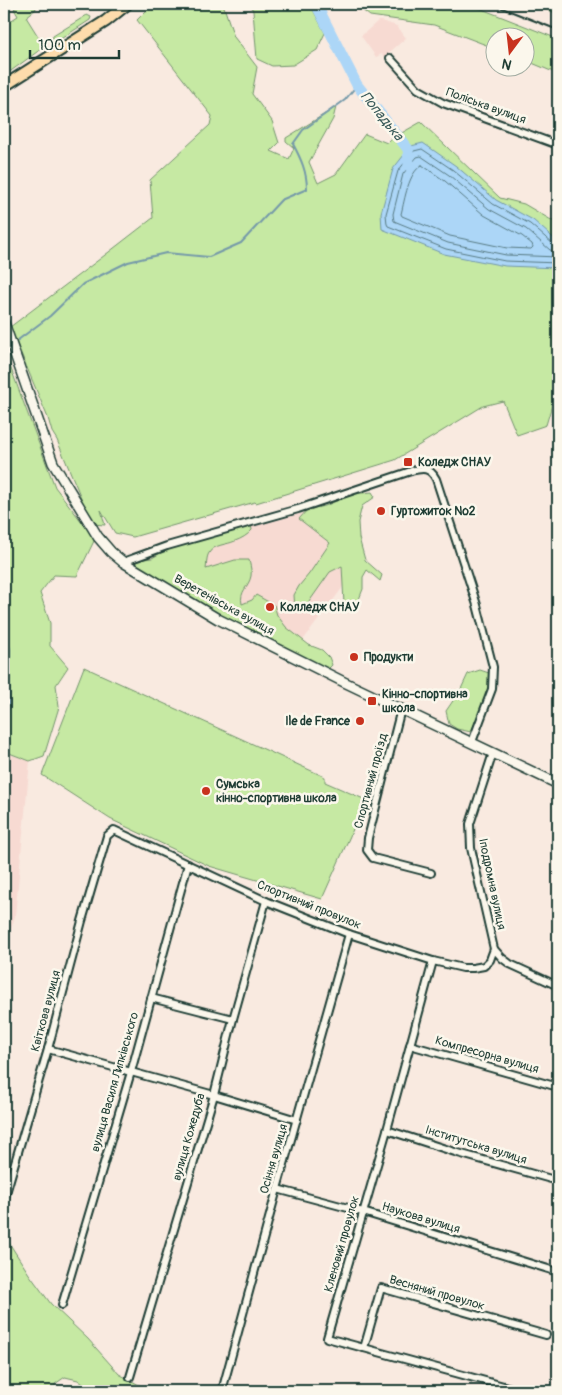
<svg xmlns="http://www.w3.org/2000/svg" width="562" height="1395" font-family="Pangolin,sans-serif">
<rect width="100%" height="100%" fill="#f9eae0"/>
<filter id="ink" filterUnits="userSpaceOnUse"><feTurbulence type="fractalNoise" baseFrequency=".02" numOctaves="2"/><feDisplacementMap in="SourceGraphic" scale="10" xChannelSelector="R" yChannelSelector="G"/><feConvolveMatrix kernelMatrix="1 2 1 2 8 2 1 2 1" color-interpolation-filters="sRGB"/></filter>
<g filter="url(#ink)">
<!-- built -->
<g fill="#f7dad2">
<path d="M378 21H381L397 26 406 38 384 57 382 54 376 57 361 36Z"/>
<path d="M344 502 361 563 295 651 127 561Z"/>
<path d="M4 751 30 761 15 916 4 952Z"/>
</g>
<!-- green -->
<g fill="#c6e9a3" stroke="#72936c">
<path d="M20 4H34L36 9 26 17 41 41V49L4 76V25L18 16 14 9Z"/>
<path d="M153 4H225L224 7 234 37 257 67 252 94 272 121 279 143 271 151 289 159 294 148 286 141V138L336 107 333 119 309 162 318 183 336 174 365 134 387 143 391 139 421 122 500 198 524 204 558 224V385L546 425 517 435 503 401 483 406 395 460 256 503 255 502 133 537 115 533 101 510 105 525 92 524 57 440 52 432 48 418 10 327 109 252 153 218 150 180 210 125 212 116 137 20Z"/>
<path d="M250 4H310L325 33 317 50 293 65 272 66 257 59 253 11Z"/>
<path d="M354 4H469L558 39V74L525 60 524 38H494V48L434 25 370 16Z"/>
<path d="M533 4H558V14Z"/>
<path d="M87 15 91 17 90 20 56 42 52 40 53 36Z"/>
<path d="M4 350 55 487 95 539 77 576 54 575 40 593 50 623V646L68 667 56 685 59 707 44 756 30 761 4 751Z"/>
<path d="M372 492 375 497 362 506 358 522 359 538 365 560 382 575 380 581 367 570 363 577V589L356 607 344 604 342 566 330 572 304 609 295 610 294 595 299 586 309 574 330 543 299 519 308 509 325 506 352 494Z"/>
<path d="M251 524 252 530C248 535 241 539 235 541 227 545 214 544 209 553 206 558 207 564 206 569L235 560H249C250 565 252 571 251 576 249 587 239 591 242 604L252 600 256 595 274 605 277 615 286 627 309 645 322 650 329 657 332 665 328 669 310 660 252 634 127 561 152 558 169 548Z"/>
<path d="M84 667 325 777V782L366 800 322 899 209 866 110 819 42 775Z"/>
<path d="M480 670 489 673V689L471 732 457 729 449 724 446 711 461 689 468 674Z"/>
<path d="M4 1235 29 1274 51 1304 88 1339 119 1374 150 1391H88V1388L78 1380 65 1377 55 1384V1391H4Z"/>
</g>
<!-- water -->
<path fill="#acd6f7" stroke="#7499a9" d="M423 143 456 166 496 200 533 220 558 242V268L505 266 444 254 382 229 381 213 393 169 411 146Z"/>
<g fill="none" stroke-linecap="round" stroke-linejoin="round">
<!-- shore -->
<g stroke="#577a82" stroke-width="1">
<path d="M422 165 445 181 484 215 522 236 532 244 533 247 531 249 507 248 450 236 402 216 401 214C405 199 408 173 422 165Z"/>
<path d="M558 245 553 244 530 224 493 204 453 170 422 149 414 151 398 171 386 214 387 224 388 226 446 249 505 261 558 263"/>
<path d="M558 251 550 250 526 229 489 209 449 175 421 156 417 157 403 174 393 214 394 221 448 243 506 255 558 257"/>
</g>
<!-- stream -->
<g stroke="#7499a9" stroke-width="2">
<path d="M18 340 50 316 83 284 128 262 166 253 209 257 241 243 281 200 307 189C307 172 301 159 293 144L303 130 345 100 357 85"/>
<path d="M4 630 10 649 9 703 4 740"/>
</g>
<!-- river -->
<path stroke="#acd6f7" stroke-width="11" d="M316 4 357 85 408 149 409 166"/>
<!-- street casing -->
<g stroke="#1f3d34" stroke-width="10">
<g id="street">
<path d="M390 58 418 89 443 103 558 145"/>
<path d="M123 562 167 546 298 509 411 471C423 468 430 467 436 479L477 605 493 667 492 689 472 742"/>
<path d="M401 709 368 838 367 850 373 858 431 873"/>
<path d="M493 753 470 824 471 848 494 949 502 958 510 964 558 986"/>
<path d="M433 961 387 1130 327 1338 522 1391"/>
<path d="M151 998 233 1019"/>
<path d="M410 1045 558 1087"/>
<path d="M48 1049 214 1095 297 1120"/>
<path d="M387 1130 458 1153 558 1181"/>
<path d="M277 1189 363 1212 558 1272"/>
<path d="M4 1200 48 1049 82 921 107 836 114 830 266 901 349 934 433 961 463 968H473L484 966 490 960 494 949"/>
<path d="M62 1305 131 1072 188 864"/>
<path d="M364 1348 381 1288 546 1335"/>
<path d="M130 1377 214 1095 233 1019 266 901"/>
<path d="M222 1391 277 1189 349 934"/>
</g>
</g>
<!-- secondary casing -->
<g stroke="#1f3d34" stroke-width="12">
<path id="secondary" d="M4 323 53 463 98 537 111 552 123 562 218 619 344 682 558 784"/>
</g>
<!-- primary casing -->
<g stroke="#1f3d34" stroke-width="14">
<path id="primary" d="M4 86 106 21 127 4"/>
</g>
<!-- street -->
<use href="#street" stroke="#fbf7ec" stroke-width="6"/>
<!-- secondary -->
<use href="#secondary" stroke="#fbf7ec" stroke-width="9"/>
<!-- primary -->
<use href="#primary" stroke="#fddcac" stroke-width="10"/>
<!-- rail -->
<path stroke="#1f3d34" stroke-width="2" d="M492 4 558 30"/>
</g>
</g>
<!-- markers -->
<g fill="#c8321e" stroke="#fbf7ec" stroke-width="2">
<rect x="403" y="457" width="10" height="10" rx="2.5"/>
<circle cx="381" cy="511" r="5"/>
<circle cx="270" cy="607" r="5"/>
<circle cx="354" cy="657" r="5"/>
<rect x="367" y="696" width="10" height="10" rx="2.5"/>
<circle cx="360" cy="721" r="5"/>
<circle cx="206" cy="791" r="5"/>
</g>
<g text-anchor="middle" dominant-baseline="central" stroke-width="5" stroke-linejoin="round" paint-order="stroke">
<!-- street labels -->
<g font-size="12" fill="#1f3d34" stroke="#fbf7ec">
<text transform="translate(486 106) rotate(20)">Поліська вулиця</text>
<text transform="translate(224 605) rotate(29)">Веретенівська вулиця</text>
<text transform="translate(371 781) rotate(-75)">Спортивний проїзд</text>
<text transform="translate(492 884) rotate(78)">Іподромна вулиця</text>
<text transform="translate(309 905) rotate(22)">Спортивний провулок</text>
<text transform="translate(46 1011) rotate(-75)">Квіткова вулиця</text>
<text transform="translate(487 1055) rotate(16)">Компресорна вулиця</text>
<text transform="translate(115 1082) rotate(-74)">вулиця Василя Липківського</text>
<text transform="translate(189 1137) rotate(-74)">вулиця Кожедуба</text>
<text transform="translate(476 1145) rotate(17)">Інститутська вулиця</text>
<text transform="translate(274 1159) rotate(-74)">Осіння вулиця</text>
<text transform="translate(421 1218) rotate(17)">Наукова вулиця</text>
<text transform="translate(342 1244) rotate(-74)">Кленовий провулок</text>
<text transform="translate(437 1293) rotate(16)">Весняний провулок</text>
</g>
<!-- poi labels -->
<g font-size="12" font-weight="bold" fill="#1f3d34" stroke="#fbf7ec" text-anchor="start">
<text x="418" y="462">Коледж СНАУ</text>
<text x="391" y="511">Гуртожиток №2</text>
<text x="280" y="607">Колледж СНАУ</text>
<text x="364" y="657">Продукти</text>
<text x="382" y="694">Кінно-спортивна<tspan x="382" dy="14">школа</tspan></text>
<text x="350" y="721" text-anchor="end">Ile de France</text>
<text x="216" y="784">Сумська<tspan x="216" dy="14">кінно-спортивна школа</tspan></text>
</g>
<!-- water labels -->
<g font-size="14" font-style="italic" fill="#3b5c5b" stroke="#fbf7ec">
<text transform="translate(382 116) rotate(51)">Попадька</text>
</g>
</g>
<!-- margin -->
<rect width="562" height="1395" fill="none" stroke="#fbf7ec" stroke-width="20"/>
<rect x="10" y="10" width="542" height="1375" fill="none" stroke="#1f3d34" stroke-width="2" filter="url(#ink)"/>
<!-- north arrow -->
<g transform="translate(510 52) rotate(195)"><circle r="24" fill="#fbf7ec" stroke="#a3ada2"/>
<path d="M0-4L9 19L0 12L-9 19Z" fill="#c8321e"/>
<text y="-8" font-size="14" font-weight="bold" text-anchor="middle" fill="#1f3d34">N</text>
</g>
<!-- scale -->
<path d="M30 50v8h89v-8" fill="none" stroke="#1f3d34" stroke-width="2.5"/>
<text x="38" y="50" font-size="15" fill="#1f3d34" stroke="#fbf7ec" stroke-width="4" paint-order="stroke">100 m</text>
</svg>
